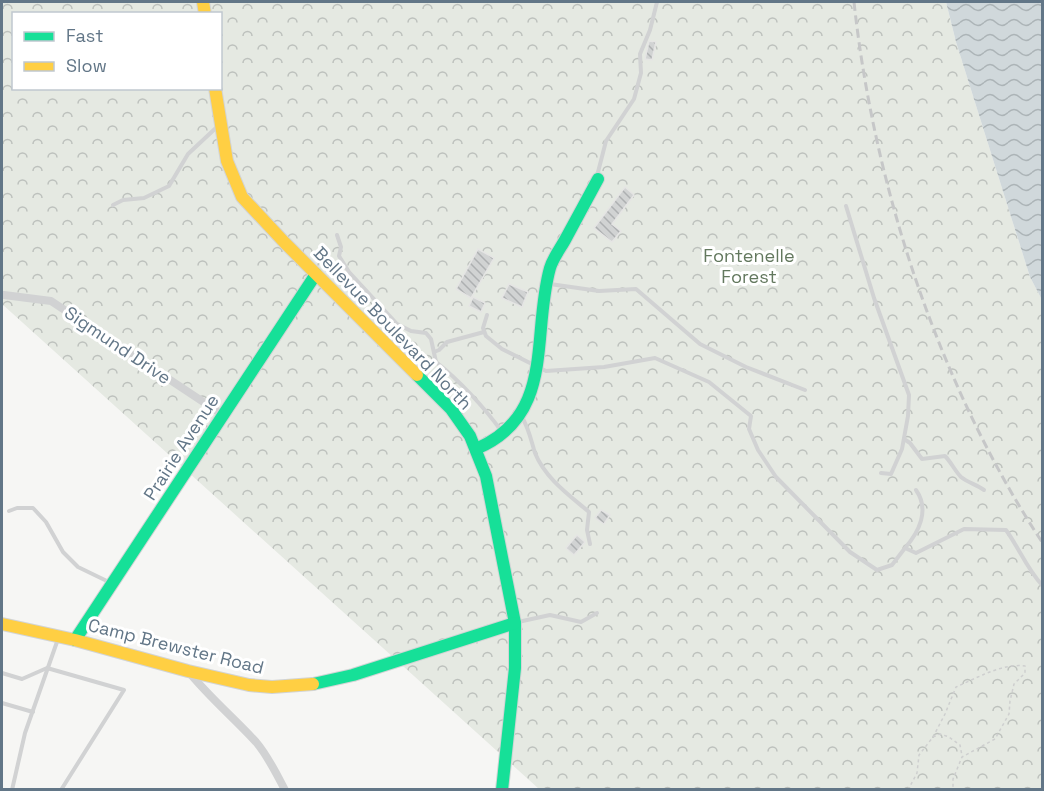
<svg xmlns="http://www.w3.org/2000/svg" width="1044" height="791" font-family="'Space Grotesk',sans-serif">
<defs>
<pattern id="forest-crowns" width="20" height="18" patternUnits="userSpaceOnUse" patternTransform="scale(1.5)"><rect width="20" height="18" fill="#e5e9e2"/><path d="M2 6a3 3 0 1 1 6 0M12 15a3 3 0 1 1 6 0" fill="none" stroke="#bdc1bd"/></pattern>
<pattern id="water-waves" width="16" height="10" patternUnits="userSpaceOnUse" patternTransform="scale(1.5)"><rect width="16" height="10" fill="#d0d8db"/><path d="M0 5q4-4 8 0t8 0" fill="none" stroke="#acb4b7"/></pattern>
<pattern id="building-back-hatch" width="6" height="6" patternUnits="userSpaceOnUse" patternTransform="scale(1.5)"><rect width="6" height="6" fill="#d1d3d3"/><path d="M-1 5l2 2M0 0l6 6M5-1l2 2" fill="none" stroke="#adb0b1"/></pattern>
</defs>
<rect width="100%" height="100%" fill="#f6f6f4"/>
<!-- forest -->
<path fill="url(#forest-crowns)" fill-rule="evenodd" d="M2 2H946L956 42 1030 277 1042 300V789H539L2 304ZM14 14H220V88H14Z"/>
<!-- water -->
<path fill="url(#water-waves)" d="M946 2H1042V300L1030 277 956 42Z"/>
<!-- building -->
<g fill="url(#building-back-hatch)" stroke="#e5e5e4" stroke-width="1.5">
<path d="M649 41 656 42 652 60 645 59Z"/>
<path d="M625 187 634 195 612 224 621 231 612 242 594 228Z"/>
<path d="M478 249 494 258 471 298 456 289Z"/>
<path d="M509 284 528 292 522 307 502 298Z"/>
<path d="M473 297 485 303 481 312 469 306Z"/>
<path d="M601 510 610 515 604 524 595 518Z"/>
<path d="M577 535 585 542 574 555 566 548Z"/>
</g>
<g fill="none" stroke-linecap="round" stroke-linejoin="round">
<!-- fast casing -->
<g stroke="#d2d4d5" stroke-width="14">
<g id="fast">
<path d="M417 375 451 409 470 436 486 476 515 623V668L502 790"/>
<path d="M476 449C556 415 531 336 550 268 553 258 560 249 565 240 576 220 587 199 598 179"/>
<path d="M75 640 316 274"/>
<path d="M313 684 353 675 515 623"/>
</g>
</g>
<!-- slow casing -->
<g stroke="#d2d4d5" stroke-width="14">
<g id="slow">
<path d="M203 2 205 14"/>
<path d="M215 88 227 161 242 197 285 243 417 375"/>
<path d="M2 624 75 640 188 671 249 685 272 687 313 684"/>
</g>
</g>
<!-- path -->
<g stroke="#cecfcf" stroke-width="1.5" stroke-dasharray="3 3" stroke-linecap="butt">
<path d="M933 737 940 734 949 737 960 745 962 756"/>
<path d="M908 790 917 773 919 755 933 737 945 714 956 687C977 678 1002 663 1025 666V673L1014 684 1010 701 1009 714 995 739 962 757 953 779V790"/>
</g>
<!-- lane -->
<g stroke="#d1d2d3" stroke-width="4">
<path d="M597 176 606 141 634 99 641 73 640 54 650 30 657 2"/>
<path d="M113 205 123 200 144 198 169 186 188 154 218 126"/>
<path d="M846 206 874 298 909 395 908 416 902 449 891 474 881 473"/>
<path d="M337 235 341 247 339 256 349 272 397 324 411 331 426 333 431 339 436 362C459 380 485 408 502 432"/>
<path d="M550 284 599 291 636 289 700 344 746 367 805 390"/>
<path d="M487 315 483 328 486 336 502 349 546 371 604 367 655 358 709 382 751 416 749 429 758 450 776 477 850 552 877 570 892 565 905 548 916 553 964 529 1006 530C1019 548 1027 569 1042 585"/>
<path d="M434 352 439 350 447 342 484 332"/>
<path d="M522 417C529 429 531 440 535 453 545 478 569 495 589 512L587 530 590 544"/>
<path d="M904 439 910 443 922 459 945 456C951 462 955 471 961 477 967 482 977 485 984 490"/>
<path d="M9 511 17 508H33L46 522 63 552 78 567 111 583"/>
<path d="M905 548C919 532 930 510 916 490"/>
<path d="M518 622 550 615 581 622 597 613"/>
<path d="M2 673 22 679 47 668 124 690 61 790"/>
<path d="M2 703 33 712"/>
<path d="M12 790 25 733 58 639"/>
</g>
<!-- street -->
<g stroke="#d1d2d3" stroke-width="8">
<path d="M4 295 51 301 223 415"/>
<path d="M188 671C209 697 234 718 256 742 268 756 276 773 285 790"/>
</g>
<!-- fast -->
<use href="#fast" stroke="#16e098" stroke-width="12"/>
<!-- slow -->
<use href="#slow" stroke="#ffcf43" stroke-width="12"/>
<!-- rail -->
<path stroke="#c6c7c8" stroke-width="3" stroke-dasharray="9 4.5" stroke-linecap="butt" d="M854 2C874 187 939 386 1042 542"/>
</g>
<g text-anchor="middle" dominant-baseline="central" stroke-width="6" stroke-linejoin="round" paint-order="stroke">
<!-- park labels -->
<g font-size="18" fill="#63785e" stroke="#fff">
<text x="749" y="255">Fontenelle<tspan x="749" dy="21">Forest</tspan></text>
</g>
<!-- street labels -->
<g font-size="18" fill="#627687" stroke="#fff">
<text transform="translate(393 328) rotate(46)">Bellevue Boulevard North</text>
<text transform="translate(118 345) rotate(34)">Sigmund Drive</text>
<text transform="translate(181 447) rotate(-57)">Prairie Avenue</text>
<text transform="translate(176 646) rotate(14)">Camp Brewster Road</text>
</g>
</g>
<!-- border -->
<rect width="1044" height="791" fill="none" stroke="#627687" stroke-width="6"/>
<!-- legend -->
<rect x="12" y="12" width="210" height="78" fill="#ffffff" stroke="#c0c8cf" stroke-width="1.5"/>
<rect x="24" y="32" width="30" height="9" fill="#16e098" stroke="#c0c8cf" stroke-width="1.5"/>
<text x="66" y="42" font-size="18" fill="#627687">Fast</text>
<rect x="24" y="62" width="30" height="9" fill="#ffcf43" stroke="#c0c8cf" stroke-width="1.5"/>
<text x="66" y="72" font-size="18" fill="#627687">Slow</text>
</svg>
